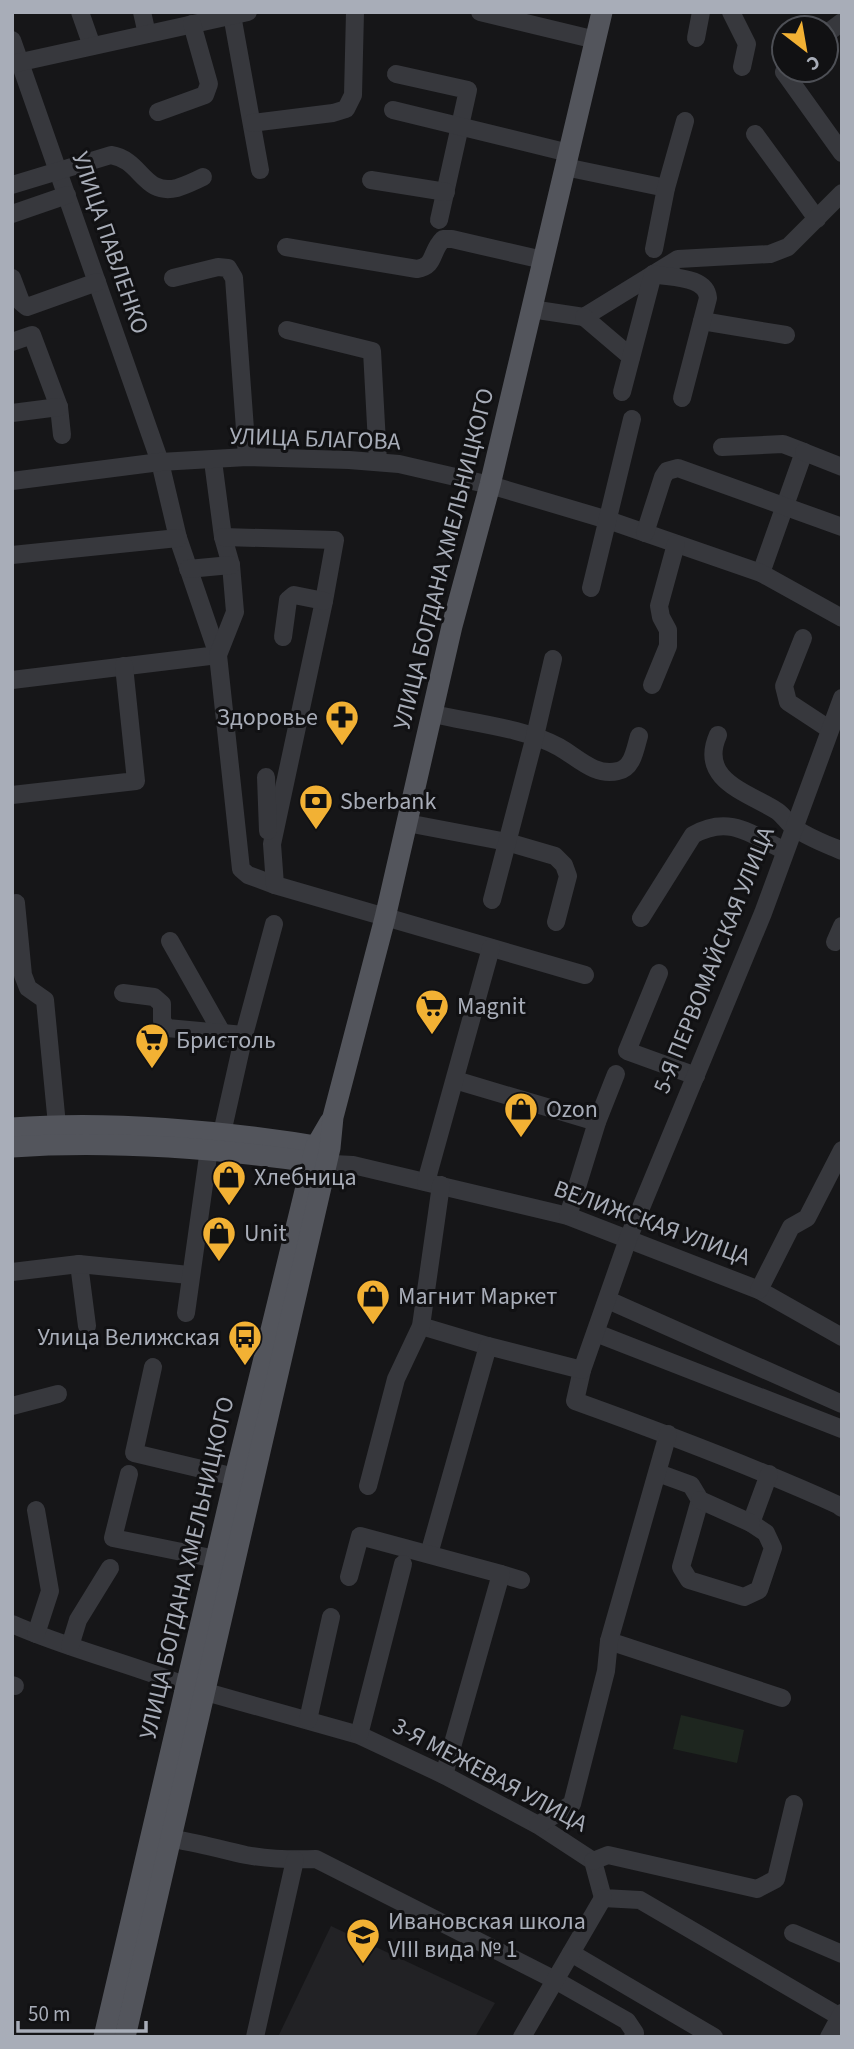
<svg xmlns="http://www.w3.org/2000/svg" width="854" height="2049" font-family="'Source Sans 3',sans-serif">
<rect width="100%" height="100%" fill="#161618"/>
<!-- built -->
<path fill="#222225" d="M331 1926 495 2003 475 2037H278Z"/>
<!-- pitch -->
<path fill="#1e261f" d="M681 1715 744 1730 737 1763 673 1749Z"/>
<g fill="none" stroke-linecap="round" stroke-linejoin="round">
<!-- minor -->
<g stroke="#37383d" stroke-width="18">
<path d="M80 12 92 46"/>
<path d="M142 12 147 34"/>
<path d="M480 12 596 40"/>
<path d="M731 12 747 44 742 67"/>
<path d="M232 15 260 170"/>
<path d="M826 34 842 22"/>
<path d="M696 38 701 12"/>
<path d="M12 40 160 462 178 538 218 655 12 680"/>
<path d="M12 64 248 12"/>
<path d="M785 70 784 72 842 153"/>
<path d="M396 74 468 90 439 220"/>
<path d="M393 110 569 153"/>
<path d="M158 112 205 95 209 84 192 24"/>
<path d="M252 123 333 113 346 109 353 95 355 12"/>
<path d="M755 134 817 219"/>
<path d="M565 167 666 188"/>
<path d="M371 180 446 192"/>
<path d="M12 185 111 155C142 160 143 196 177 188 186 185 195 181 203 177"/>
<path d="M12 214 67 195"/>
<path d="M286 247 417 269C436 266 430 252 443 239H452L543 260"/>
<path d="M654 249 666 188 685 121"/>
<path d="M12 278 21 302 27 307 97 282"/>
<path d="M173 278 218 267 228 268 234 278 247 457"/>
<path d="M531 309 584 317 678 259 770 254 788 247 842 193"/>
<path d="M584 317 631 357"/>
<path d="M702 321 786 335"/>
<path d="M287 330 372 351 378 462"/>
<path d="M12 342 32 335 59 407 62 435"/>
<path d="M622 392 653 274C671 278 706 276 708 298L682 398"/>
<path d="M12 413 59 407"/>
<path d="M722 447 783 444 804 452 761 573"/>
<path d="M804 452 842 467"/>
<path d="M213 461 223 537 231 565 235 612 218 655 241 869 248 875 275 885"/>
<path d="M12 481 160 462 247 457 349 460 399 464 490 485 608 520 761 573 842 618"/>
<path d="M645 533 663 477 667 471 678 468 842 527"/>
<path d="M223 537 335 540 324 601 272 844 275 885 585 975"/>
<path d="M12 555 178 538"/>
<path d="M188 569 231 565"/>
<path d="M591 588 632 419"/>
<path d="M283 637 288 600 294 595 324 601"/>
<path d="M803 638 784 686 788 702 829 729"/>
<path d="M652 685 668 646V630L661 617 659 606 676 544"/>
<path d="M433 714C473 723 524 728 559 747 577 757 595 777 618 771 633 768 635 749 639 736"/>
<path d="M718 735C698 780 747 792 777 811 783 815 787 822 792 826 806 837 826 844 842 851"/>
<path d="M266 777 268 831"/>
<path d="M12 795 136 781 124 666"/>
<path d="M407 823 507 842 555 856 564 865 568 876 556 922"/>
<path d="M492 900 535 736 553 659"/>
<path d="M12 904 16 903 23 975 28 988 45 1000 57 1125"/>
<path d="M641 918 693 835C730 814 752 835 785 851"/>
<path d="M170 941 222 1033"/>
<path d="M835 942 842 926"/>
<path d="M659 973 627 1051 696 1076"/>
<path d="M123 993 154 997 162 1004V1021L167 1028 244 1035"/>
<path d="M455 1080 597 1122"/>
<path d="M222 1133 244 1035 274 924"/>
<path d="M314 1163 353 1165 568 1216 759 1290 842 1337"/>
<path d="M426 1182 491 948"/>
<path d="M568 1216 597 1122 616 1074"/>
<path d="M79 1264 87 1326"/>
<path d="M12 1272 79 1264 189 1275"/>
<path d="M759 1290 791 1227 807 1218 842 1150"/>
<path d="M608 1300 842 1404"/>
<path d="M186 1313 209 1149"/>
<path d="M421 1326 488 1346"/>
<path d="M596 1333 842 1429"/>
<path d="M153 1367 134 1453 235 1477"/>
<path d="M582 1370 575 1401C664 1433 752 1466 838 1505L842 1508"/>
<path d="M12 1406 58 1394"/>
<path d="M658 1473 691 1485 700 1500 681 1567 689 1580 744 1597 759 1590 773 1548 766 1533 751 1523 769 1474"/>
<path d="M129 1474 113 1538 216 1559"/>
<path d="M368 1486 396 1379 421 1326 441 1185"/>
<path d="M700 1500 751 1523"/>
<path d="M429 1554 488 1346 582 1370 628 1239 763 913 842 698"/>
<path d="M501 1574 521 1580"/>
<path d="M349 1577 360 1536 501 1574 444 1775"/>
<path d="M12 1624C68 1649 129 1663 186 1686"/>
<path d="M36 1634 50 1591 36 1510"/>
<path d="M609 1641 782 1698"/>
<path d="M70 1646 78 1620 110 1568"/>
<path d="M12 1685 15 1686"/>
<path d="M206 1692 359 1735 444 1775 538 1825 593 1861 603 1898 640 1900 842 2018"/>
<path d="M308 1720 331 1617"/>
<path d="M359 1735 403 1564"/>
<path d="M538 1825 572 1804 606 1671 609 1641 668 1434"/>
<path d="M171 1839C197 1842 221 1850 246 1855 269 1859 293 1860 316 1859L555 1980 627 2021 635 2033 633 2037"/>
<path d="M593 1861 608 1855 757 1889 776 1879 794 1804"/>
<path d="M793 1933 842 1954"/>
<path d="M571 1953 714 2037"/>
<path d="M255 2037 295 1860"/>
<path d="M522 2037 603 1898"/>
<path d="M829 2037 842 2013"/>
</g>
<!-- major -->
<g stroke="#53555c" stroke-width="21">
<path d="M12 1128C117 1120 225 1131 328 1148"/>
<path d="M12 1147C112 1140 213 1148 312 1162"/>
<path d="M104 2037 235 1477 316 1146 330 1122"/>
<path d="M125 2037 330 1148 333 1117 385 918 452 626 490 485 602 12"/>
</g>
</g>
<!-- icons -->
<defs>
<g id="pharmacy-pin" transform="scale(1.75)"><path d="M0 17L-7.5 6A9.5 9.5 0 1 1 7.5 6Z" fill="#f2b134" stroke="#111113"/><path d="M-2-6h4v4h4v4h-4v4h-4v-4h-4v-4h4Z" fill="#111"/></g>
<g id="bank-pin" transform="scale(1.75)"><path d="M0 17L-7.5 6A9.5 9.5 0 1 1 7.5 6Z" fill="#f2b134" stroke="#111113"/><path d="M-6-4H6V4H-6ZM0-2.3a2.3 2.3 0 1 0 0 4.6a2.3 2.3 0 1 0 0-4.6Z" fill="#111"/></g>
<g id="supermarket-pin" transform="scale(1.75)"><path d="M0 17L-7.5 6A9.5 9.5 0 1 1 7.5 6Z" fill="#f2b134" stroke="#111113"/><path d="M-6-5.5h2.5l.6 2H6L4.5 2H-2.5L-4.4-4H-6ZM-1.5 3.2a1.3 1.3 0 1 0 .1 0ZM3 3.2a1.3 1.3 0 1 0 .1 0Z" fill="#111"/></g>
<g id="shop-pin" transform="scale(1.75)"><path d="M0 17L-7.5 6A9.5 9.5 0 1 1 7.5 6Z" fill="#f2b134" stroke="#111113"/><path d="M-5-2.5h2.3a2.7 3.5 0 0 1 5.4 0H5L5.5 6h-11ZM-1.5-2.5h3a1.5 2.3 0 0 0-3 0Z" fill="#111"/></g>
<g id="bus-pin" transform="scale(1.75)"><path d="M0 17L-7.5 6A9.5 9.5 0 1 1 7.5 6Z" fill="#f2b134" stroke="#111113"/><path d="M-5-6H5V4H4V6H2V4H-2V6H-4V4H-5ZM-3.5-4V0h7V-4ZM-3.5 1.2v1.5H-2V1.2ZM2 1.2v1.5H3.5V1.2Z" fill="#111"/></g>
<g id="school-pin" transform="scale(1.75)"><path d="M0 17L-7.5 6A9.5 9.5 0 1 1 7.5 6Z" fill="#f2b134" stroke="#111113"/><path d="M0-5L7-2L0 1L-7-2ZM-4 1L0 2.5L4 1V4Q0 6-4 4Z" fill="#111"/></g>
</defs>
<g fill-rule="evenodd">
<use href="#pharmacy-pin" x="342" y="717"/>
<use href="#bank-pin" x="316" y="801"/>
<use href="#supermarket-pin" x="432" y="1006"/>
<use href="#supermarket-pin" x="152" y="1040"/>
<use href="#shop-pin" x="521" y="1109"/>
<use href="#shop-pin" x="229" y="1177"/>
<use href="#shop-pin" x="219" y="1233"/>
<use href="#shop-pin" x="373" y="1296"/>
<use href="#bus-pin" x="245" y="1337"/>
<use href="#school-pin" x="363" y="1935"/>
</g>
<g text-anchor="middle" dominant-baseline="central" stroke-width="6" stroke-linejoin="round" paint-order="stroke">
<!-- street labels -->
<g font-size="24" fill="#a8adb8" stroke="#111113">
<text transform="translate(110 243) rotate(71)">УЛИЦА ПАВЛЕНКО</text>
<text transform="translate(315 439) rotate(2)">УЛИЦА БЛАГОВА</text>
<text transform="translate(444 559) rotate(-76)">УЛИЦА БОГДАНА ХМЕЛЬНИЦКОГО</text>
<text transform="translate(714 960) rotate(-68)">5-Я ПЕРВОМАЙСКАЯ УЛИЦА</text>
<text transform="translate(652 1223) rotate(20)">ВЕЛИЖСКАЯ УЛИЦА</text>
<text transform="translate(187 1568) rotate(-77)">УЛИЦА БОГДАНА ХМЕЛЬНИЦКОГО</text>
<text transform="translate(490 1775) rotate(28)">3-Я МЕЖЕВАЯ УЛИЦА</text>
</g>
<!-- poi labels -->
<g font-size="24" fill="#a8adb8" stroke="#111113" text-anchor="start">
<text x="318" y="717" text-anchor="end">Здоровье</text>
<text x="340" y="801">Sberbank</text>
<text x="457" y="1006">Magnit</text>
<text x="176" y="1040">Бристоль</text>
<text x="546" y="1109">Ozon</text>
<text x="254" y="1177">Хлебница</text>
<text x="244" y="1233">Unit</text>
<text x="398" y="1296">Магнит Маркет</text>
<text x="220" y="1337" text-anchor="end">Улица Велижская</text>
<text x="388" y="1921">Ивановская школа<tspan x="388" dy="28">VIII вида № 1</tspan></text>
</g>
</g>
<!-- border -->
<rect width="854" height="2049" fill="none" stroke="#a8adb8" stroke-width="28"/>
<!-- north arrow -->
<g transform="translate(805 49) rotate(149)"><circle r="33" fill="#111113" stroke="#4d4f55" stroke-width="2"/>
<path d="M0-5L12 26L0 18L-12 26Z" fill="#f2b134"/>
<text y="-10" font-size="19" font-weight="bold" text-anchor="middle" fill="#a8adb8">С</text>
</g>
<!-- scale -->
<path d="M18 2021v10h128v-10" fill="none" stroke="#a8adb8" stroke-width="3.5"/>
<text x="28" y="2021" font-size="21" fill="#a8adb8" stroke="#111113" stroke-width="5" paint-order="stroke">50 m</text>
</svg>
